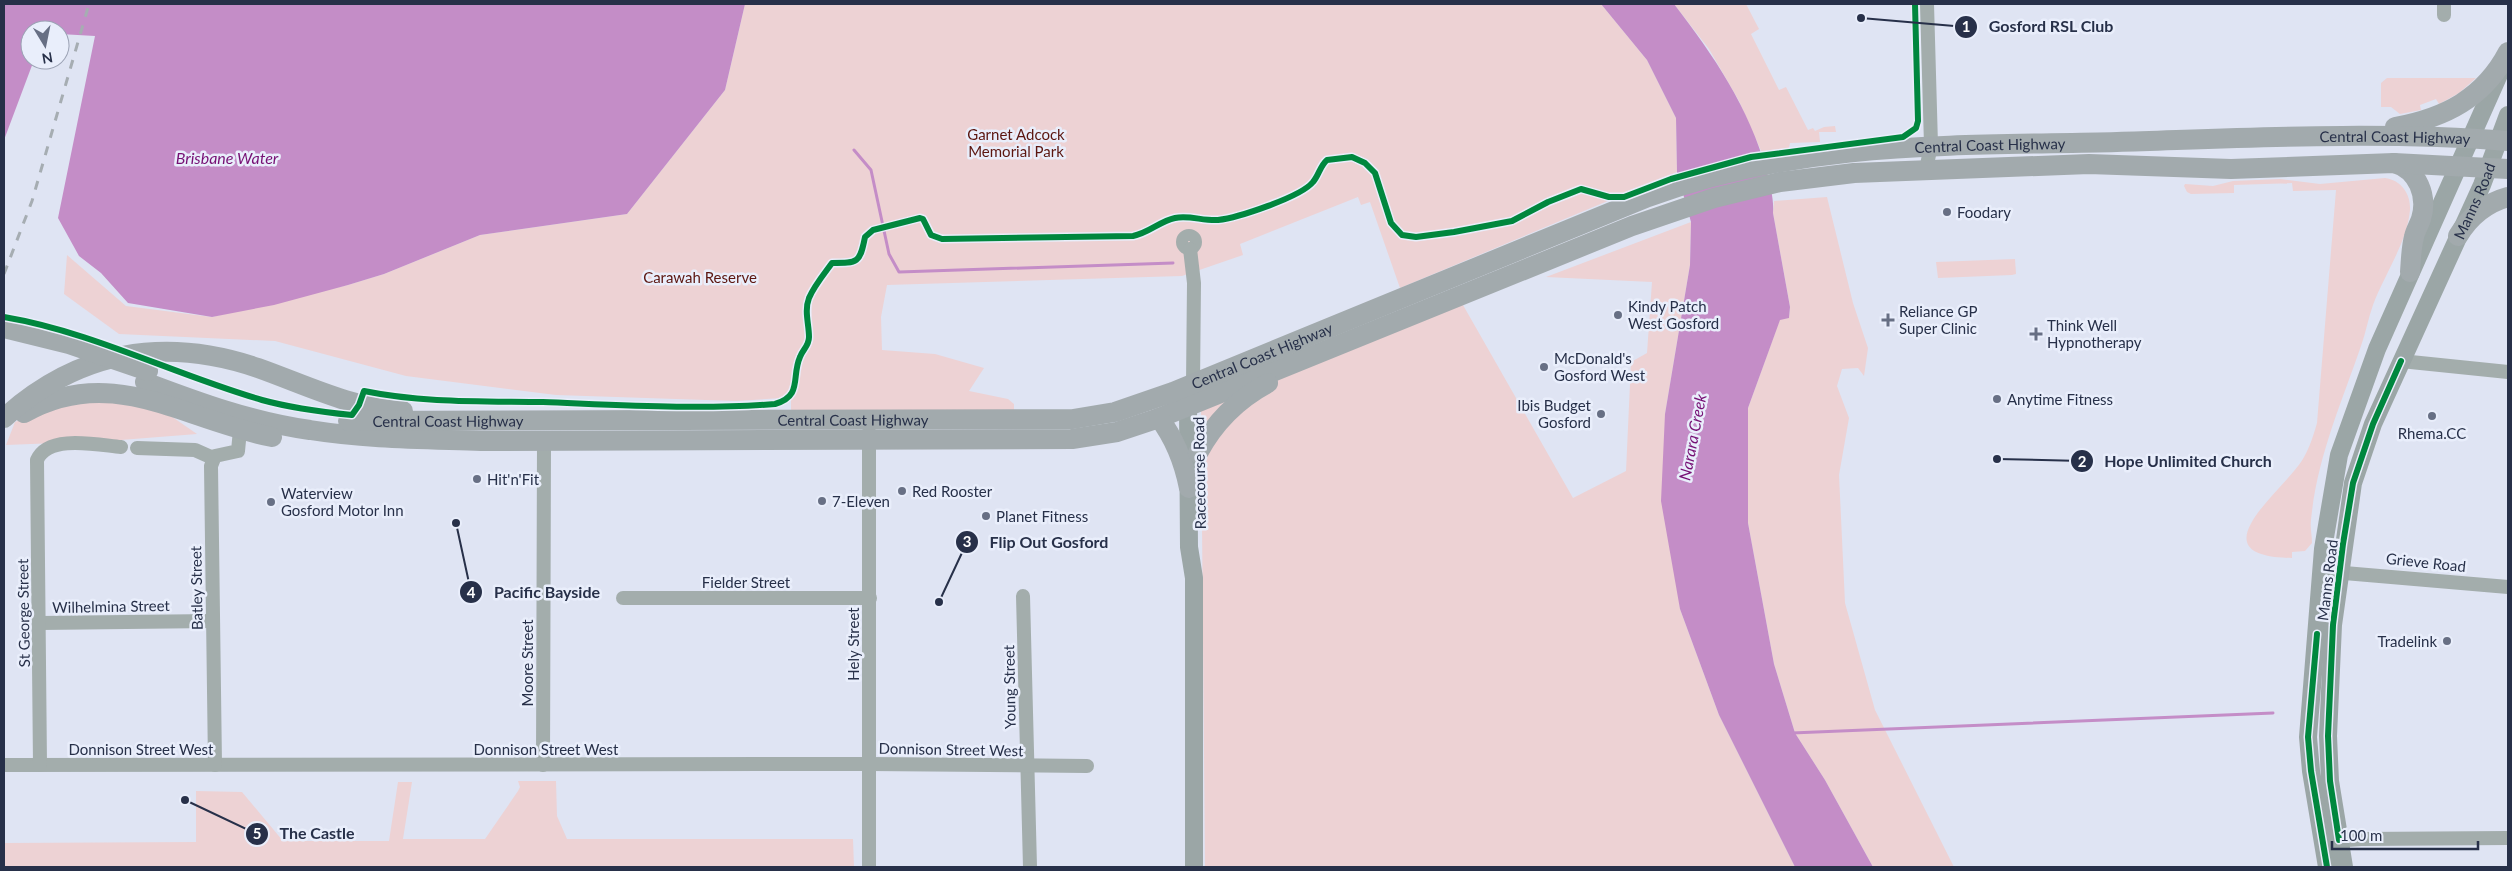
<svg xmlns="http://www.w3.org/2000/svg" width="2512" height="871" font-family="Lato,sans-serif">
<rect width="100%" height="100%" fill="#dfe4f3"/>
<!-- green -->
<g fill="#edd2d4">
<path d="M745 4H1601L1647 60 1676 118 1677 172 1400 288 1370 202 1361 205 1358 197 1240 244 1243 255 1182 276 887 285 881 317 882 350 935 354 984 368 969 391 1008 399 1014 404V413L791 410V394L783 398 736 401 556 395 406 376 275 341 119 334 64 294 67 255 126 306 212 317 348 285 384 274 480 235 627 214 725 90Z"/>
<path d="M1674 4H1746L1759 29 1751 34 1779 90 1786 87 1808 130 1813 128 1815 131 1824 127 1835 126 1836 132H1819L1820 142 1790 143 1789 148 1762 153 1739 101 1709 49Z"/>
<path d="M2387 78H2476L2459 93 2439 104 2436 99 2420 105 2421 110 2400 114 2391 107H2381V83Z"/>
<path d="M2385 178C2401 180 2411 194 2410 210 2407 243 2384 275 2373 305 2368 319 2366 332 2361 346 2341 404 2317 458 2311 520 2310 528 2312 535 2312 543L2305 551 2292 552V558C2195 557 2280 493 2301 462 2309 450 2313 437 2317 423L2336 190 2293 191 2292 183 2234 185V193L2191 194 2187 192 2184 186 2185 184 2213 186 2233 181 2280 179 2320 184Z"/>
<path d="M1827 197 1853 303 1868 348 1864 376 1858 368 1842 369 1837 386 1849 418 1839 475 1845 603 1875 710 1954 867H1873L1825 780 1795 733 1774 664 1748 523V408L1780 319 1789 318 1790 307 1773 213 1774 201Z"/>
<path d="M1691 222 1690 265 1665 414 1680 609 1719 715 1795 867H1205L1201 409 1459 298 1573 498 1626 471 1631 362 1647 353 1652 282 1546 277Z"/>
<path d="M2015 259 2016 274 2012 275 1938 278 1936 262Z"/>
<path d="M93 395 152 403 197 434 108 441 6 445 15 422Z"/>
<path d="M518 781H556L557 816 567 839H853L854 867H4V843L196 842V791L242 792 283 841H389L398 782H412L403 839H485L518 791 520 787Z"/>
</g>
<!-- water -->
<g fill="#c48dc7">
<path d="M4 4H745L725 90 627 214 480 235 384 274 348 285 274 305 212 317 128 303 101 273 79 256 58 218 95 36 60 34V30H30V60H34L4 140Z"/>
<path d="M1601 4H1674C1714 56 1749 107 1767 172 1770 186 1774 198 1773 213L1790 307 1789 318 1780 320 1748 408V523L1774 664 1795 733 1825 780 1873 867H1795L1719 715 1680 609 1661 501 1665 414 1690 265 1691 222 1677 172 1676 118 1647 60Z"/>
</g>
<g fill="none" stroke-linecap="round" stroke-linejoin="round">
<!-- stream -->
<g stroke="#c48dc7" stroke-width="3">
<path d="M854 150 871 170 889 254 899 272 1173 263"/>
<path d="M1792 733 2273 713"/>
</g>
<!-- minor -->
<g stroke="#a3adac" stroke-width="14">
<path d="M2444 15V4"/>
<path d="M1926 170 1931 145 1927 4"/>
<circle cx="1189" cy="242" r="6"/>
<path d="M1190 249 1194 283 1193 384"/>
<path d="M2401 361 2508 372"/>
<path d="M137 448 195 450 213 458"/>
<path d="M2321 571 2508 587"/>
<path d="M1023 596 1030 867"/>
<path d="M623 598H870"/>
<path d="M40 623 213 621"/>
<path d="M4 765 869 764 1087 766"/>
<path d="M40 765 37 460C48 434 98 445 121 447"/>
<path d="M215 765 211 466 215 456 238 451 240 430"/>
<path d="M543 765 544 441"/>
<path d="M2332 841 2361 839 2508 838"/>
<path d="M869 867V432"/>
</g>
<!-- major -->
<g stroke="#9ba6a6" stroke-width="18">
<path d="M1191 394 1188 406 1189 547 1194 578V867"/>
<path d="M2327 867 2311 771 2308 737 2323 549 2339 455 2377 349 2501 70"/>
<path id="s1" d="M2344 867 2330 781 2328 736 2333 625 2353 483 2373 424 2482 185 2508 115"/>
</g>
<!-- highway -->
<g stroke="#a2aaad" stroke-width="20">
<path d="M2395 127C2445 118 2484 98 2508 52"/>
<path d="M2394 163C2418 170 2428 196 2421 219 2419 225 2415 231 2414 237 2411 248 2411 260 2410 272"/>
<path d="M2458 236C2470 216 2486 203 2508 197"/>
<path d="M145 382C198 402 252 422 310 430 366 439 424 439 481 441L1072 439 1117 432 1159 418 1632 226 1714 198 1780 182 1854 173 2089 164 2231 169 2394 163 2508 169"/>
<path d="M24 413C113 363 183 420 272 437"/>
<path d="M4 418C78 351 164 336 258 368 306 385 351 408 403 411"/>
<path d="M1159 418C1175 439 1184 463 1189 488"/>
<path id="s2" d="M348 421 1073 419 1115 412 1173 392 1648 197C1806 140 1953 146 2117 142 2248 138 2378 131 2508 141"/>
<path d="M1198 453C1214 423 1238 399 1268 383"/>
</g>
<!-- rail -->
<path stroke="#a6adb2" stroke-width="3" stroke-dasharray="9 9" stroke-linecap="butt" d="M4 274 32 201 89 4"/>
<!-- highway-bridge -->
<path stroke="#a2aaad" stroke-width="20" d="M4 328 69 344 148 371"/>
<!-- cycleway casing -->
<g stroke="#e9eefb" stroke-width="9">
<g id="cycleway">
<path d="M4 317C93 332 175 375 262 400 291 408 322 412 352 415L359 405 364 391C422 403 483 401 543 402 620 405 698 410 775 404 803 396 791 377 800 357 803 349 809 346 809 337 809 324 804 311 809 298 814 286 824 274 832 263 858 263 860 263 865 237L873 230 920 218 923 219 931 235 942 239 1133 236C1149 233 1160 221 1175 218 1189 215 1203 221 1218 220 1237 218 1301 197 1313 182 1319 175 1320 166 1327 160L1352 157 1365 163 1375 173 1391 223 1402 235 1416 237 1454 232 1512 221 1548 202 1581 189 1609 197H1624L1671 179 1751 157 1903 137 1916 128 1918 121 1915 4"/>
<path d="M2317 634 2308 737 2311 771 2327 867"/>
<path d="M2339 840 2330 781 2328 736 2333 625 2343 544 2353 483 2373 424 2401 361"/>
</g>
</g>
<!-- cycleway -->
<use href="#cycleway" stroke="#00873e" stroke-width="6"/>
</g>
<!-- markers -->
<g fill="#676f84" stroke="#e9eefb" stroke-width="2">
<circle cx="1947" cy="212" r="5"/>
<circle cx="1618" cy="315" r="5"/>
<path d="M1885.5 312.5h5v5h5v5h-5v5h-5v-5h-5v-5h5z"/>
<path d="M2033.5 326.5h5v5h5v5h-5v5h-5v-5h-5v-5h5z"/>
<circle cx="1544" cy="367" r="5"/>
<circle cx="1997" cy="399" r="5"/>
<circle cx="1601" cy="414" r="5"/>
<circle cx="2432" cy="416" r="5"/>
<circle cx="477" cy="479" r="5"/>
<circle cx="902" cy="491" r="5"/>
<circle cx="822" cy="501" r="5"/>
<circle cx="271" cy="502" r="5"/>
<circle cx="986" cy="516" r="5"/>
<circle cx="2447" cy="641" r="5"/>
</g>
<g text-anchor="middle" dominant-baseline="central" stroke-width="5" stroke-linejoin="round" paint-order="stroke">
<!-- park labels -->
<g font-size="15" fill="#5c1610" stroke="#e9eefb">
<text x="1016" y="134">Garnet Adcock<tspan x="1016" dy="17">Memorial Park</tspan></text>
<text x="700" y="277">Carawah Reserve</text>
</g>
<!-- street labels -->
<g font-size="15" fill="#273049" stroke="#e9eefb">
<text stroke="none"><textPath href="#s2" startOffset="2095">Central Coast Highway</textPath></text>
<text stroke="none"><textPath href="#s2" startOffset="1690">Central Coast Highway</textPath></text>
<text stroke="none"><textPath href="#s1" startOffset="694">Manns Road</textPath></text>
<text stroke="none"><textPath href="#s2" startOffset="925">Central Coast Highway</textPath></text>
<text stroke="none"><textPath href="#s2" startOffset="505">Central Coast Highway</textPath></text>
<text stroke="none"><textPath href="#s2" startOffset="100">Central Coast Highway</textPath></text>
<text transform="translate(1199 473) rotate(-91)">Racecourse Road</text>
<text transform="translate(2426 562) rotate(6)">Grieve Road</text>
<text transform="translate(2327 580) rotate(-83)">Manns Road</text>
<text x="746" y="582">Fielder Street</text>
<text transform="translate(196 588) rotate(-91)">Batley Street</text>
<text transform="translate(111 606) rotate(-1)">Wilhelmina Street</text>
<text transform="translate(23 613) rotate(-91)">St George Street</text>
<text transform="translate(853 644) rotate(-90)">Hely Street</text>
<text transform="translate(527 663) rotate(-90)">Moore Street</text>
<text transform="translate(1009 687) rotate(-91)">Young Street</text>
<text x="141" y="749">Donnison Street West</text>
<text x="546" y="749">Donnison Street West</text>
<text transform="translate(951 749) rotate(1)">Donnison Street West</text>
</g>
<!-- poi labels -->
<g font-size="15" fill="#273049" stroke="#e9eefb" text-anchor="start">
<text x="1957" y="212">Foodary</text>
<text x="1628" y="306">Kindy Patch<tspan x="1628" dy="17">West Gosford</tspan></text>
<text x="1899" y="311">Reliance GP<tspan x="1899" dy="17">Super Clinic</tspan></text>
<text x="2047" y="325">Think Well<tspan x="2047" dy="17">Hypnotherapy</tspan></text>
<text x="1554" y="358">McDonald's<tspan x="1554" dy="17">Gosford West</tspan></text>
<text x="2007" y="399">Anytime Fitness</text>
<text x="1591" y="405" text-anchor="end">Ibis Budget<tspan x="1591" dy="17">Gosford</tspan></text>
<text x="2432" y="433" text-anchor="middle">Rhema.CC</text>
<text x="487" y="479">Hit'n'Fit</text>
<text x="912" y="491">Red Rooster</text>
<text x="281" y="493">Waterview<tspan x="281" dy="17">Gosford Motor Inn</tspan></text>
<text x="832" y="501">7-Eleven</text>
<text x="996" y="516">Planet Fitness</text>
<text x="2437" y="641" text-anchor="end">Tradelink</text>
</g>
<!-- water labels -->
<g font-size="16" font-style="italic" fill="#761074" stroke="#e9eefb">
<text x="227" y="157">Brisbane Water</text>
<text transform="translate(1692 437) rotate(-79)">Narara Creek</text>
</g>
</g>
<!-- callouts -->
<path fill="none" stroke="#273049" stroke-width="2" d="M1861 18L1966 27M1997 459L2082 461M939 602L967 542M456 523L471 592M185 800L257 834"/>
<g fill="#273049" stroke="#e9eefb" stroke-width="2">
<circle cx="1861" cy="18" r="5"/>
<circle cx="1997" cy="459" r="5"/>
<circle cx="939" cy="602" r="5"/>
<circle cx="456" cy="523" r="5"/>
<circle cx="185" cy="800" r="5"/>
<circle cx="1966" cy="27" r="12"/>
<circle cx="2082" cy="461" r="12"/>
<circle cx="967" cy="542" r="12"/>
<circle cx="471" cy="592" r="12"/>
<circle cx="257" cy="834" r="12"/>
</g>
<g font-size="15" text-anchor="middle" font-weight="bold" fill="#fff">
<text x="1966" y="32">1</text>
<text x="2082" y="467">2</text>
<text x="967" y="547">3</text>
<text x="471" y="598">4</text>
<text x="257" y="839">5</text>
</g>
<g font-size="16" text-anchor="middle" font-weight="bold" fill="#273049" stroke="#e9eefb" stroke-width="5" stroke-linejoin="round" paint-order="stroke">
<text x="2051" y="32">Gosford RSL Club</text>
<text x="2188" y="467">Hope Unlimited Church</text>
<text x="1049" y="548">Flip Out Gosford</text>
<text x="547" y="598">Pacific Bayside</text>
<text x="317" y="839">The Castle</text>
</g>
<!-- border -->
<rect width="2512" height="871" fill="none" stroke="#273049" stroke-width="10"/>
<!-- north arrow -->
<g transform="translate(45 45) rotate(170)"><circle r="24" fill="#e9eefb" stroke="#9ba2b4"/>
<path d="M0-4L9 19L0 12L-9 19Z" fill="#676f84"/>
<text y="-8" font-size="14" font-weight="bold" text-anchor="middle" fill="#273049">N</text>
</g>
<!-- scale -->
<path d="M2332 841v8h146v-8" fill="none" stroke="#273049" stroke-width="2.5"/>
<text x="2340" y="841" font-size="15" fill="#273049" stroke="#e9eefb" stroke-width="4" paint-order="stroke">100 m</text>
</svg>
